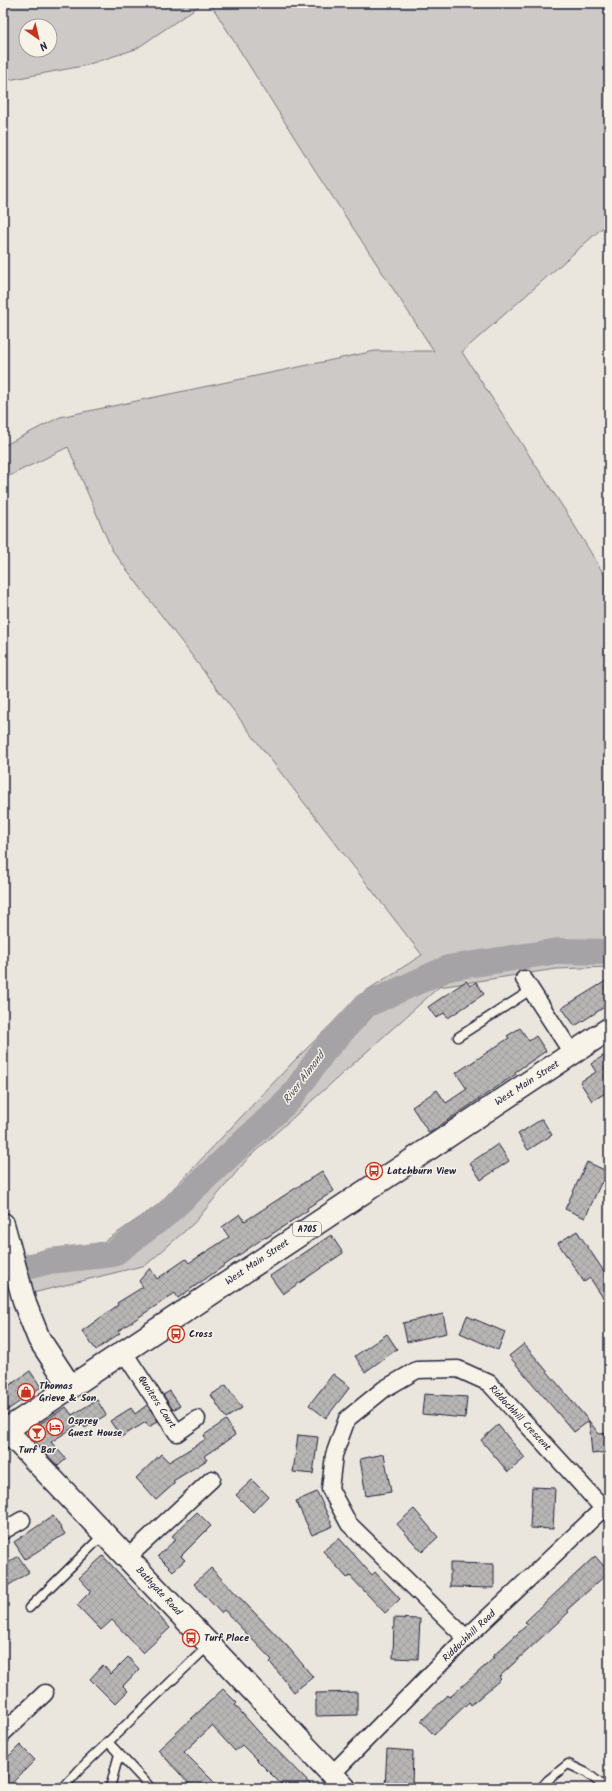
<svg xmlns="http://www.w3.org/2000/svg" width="612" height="1791" font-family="Kalam,sans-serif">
<defs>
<pattern id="building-cross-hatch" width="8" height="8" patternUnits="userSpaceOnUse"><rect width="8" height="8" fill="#b8b6b5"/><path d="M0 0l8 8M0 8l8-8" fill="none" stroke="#9e9c9d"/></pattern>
</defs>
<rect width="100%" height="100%" fill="#eae6de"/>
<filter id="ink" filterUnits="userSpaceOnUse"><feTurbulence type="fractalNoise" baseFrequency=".025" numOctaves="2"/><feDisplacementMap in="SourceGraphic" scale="8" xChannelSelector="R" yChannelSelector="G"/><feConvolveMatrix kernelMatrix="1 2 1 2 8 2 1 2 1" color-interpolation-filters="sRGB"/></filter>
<g filter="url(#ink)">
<!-- green -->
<g fill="#cdc9c6" stroke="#787680" fill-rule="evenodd">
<path d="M3 3H203L136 49 83 66 3 81ZM26 26H50V50H26Z"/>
<path d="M210 3H609V222L462 352 570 518 609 583V967L556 969 439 987 249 1157 194 1223 146 1265 33 1293 28 1254 104 1242 158 1205 293 1062 364 992 422 955 261 747 112 550 68 447 3 479V446L60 417 375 351H434L313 167Z"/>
</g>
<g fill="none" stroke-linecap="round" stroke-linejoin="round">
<!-- river -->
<path stroke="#a6a3a6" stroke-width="26" d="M3 1273 50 1261 113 1254 165 1215 290 1099 323 1052 366 1005 448 968 558 951 609 952"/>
</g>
<!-- building -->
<g fill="url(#building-cross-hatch)" stroke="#22223b">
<path d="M609 979V1004L575 1026 562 1008Z"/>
<path d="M466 981 470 986 476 982 484 994 448 1018 444 1013 436 1018 428 1007Z"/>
<path d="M520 1028 529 1041 536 1036 546 1051 515 1072 516 1074 429 1133 412 1107 437 1090 446 1103 467 1089 456 1073 509 1038 507 1036Z"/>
<path d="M609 1052V1091L592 1101 580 1082 596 1072 591 1064Z"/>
<path d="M542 1119 552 1135 528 1150 518 1134Z"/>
<path d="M498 1144 509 1161 481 1180 470 1163Z"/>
<path d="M587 1162 609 1172V1182L601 1183 585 1218 565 1209Z"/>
<path d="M322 1171 334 1191 307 1208 308 1210 266 1238 265 1237 178 1298 175 1293 118 1331 120 1333 96 1350 82 1331 118 1305 117 1303 143 1287 139 1281 150 1268 157 1279 186 1259 189 1263 229 1237 222 1227 240 1214 245 1221Z"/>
<path d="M577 1231 609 1279V1307L590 1278 584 1282 558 1243Z"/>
<path d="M331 1235 343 1253 283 1294 270 1276Z"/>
<path d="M443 1314 447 1333 407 1342 403 1323Z"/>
<path d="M467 1316 505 1332 498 1350 460 1333Z"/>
<path d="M387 1334 397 1349 365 1372 355 1356Z"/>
<path d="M524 1344 589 1421 574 1432 509 1356Z"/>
<path d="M30 1371 41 1387 3 1413V1390Z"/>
<path d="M333 1374 350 1387 326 1418 309 1405Z"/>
<path d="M226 1385 242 1408 226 1418 211 1395Z"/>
<path d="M170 1391 180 1406 173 1410 163 1395Z"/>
<path d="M424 1394 467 1397 465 1418 422 1414Z"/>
<path d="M97 1400 106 1415 85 1428 82 1422 51 1442 66 1459 58 1466 38 1445 31 1435 32 1429 66 1407 72 1415Z"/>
<path d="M147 1405 158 1421 149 1427 146 1422 121 1437 110 1421 131 1408 135 1414Z"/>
<path d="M226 1420 235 1435 204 1456 207 1460 173 1481 175 1483 156 1500 136 1478 161 1454 169 1462 206 1439 204 1435Z"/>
<path d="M589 1421 599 1434 609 1433V1452L592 1454Z"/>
<path d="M498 1425 525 1458 508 1472 481 1440Z"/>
<path d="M298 1435 318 1437 313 1474 293 1472Z"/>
<path d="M384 1454 391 1492 366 1496 360 1459Z"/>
<path d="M252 1480 268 1496 253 1512 236 1495Z"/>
<path d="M532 1487 555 1488 553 1529 530 1528Z"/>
<path d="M317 1492 333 1526 312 1535 296 1501Z"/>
<path d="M414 1509 438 1537 422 1552 397 1524Z"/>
<path d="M197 1512 211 1526 181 1556 185 1560 173 1571 158 1556 176 1539 172 1536Z"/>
<path d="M53 1516 65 1534 25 1559 14 1542Z"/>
<path d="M339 1538 372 1575 375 1572 400 1599 385 1613 350 1576 347 1578 323 1551Z"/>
<path d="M18 1556 29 1572 3 1589V1567Z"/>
<path d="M103 1556 170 1628 143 1653 112 1620 101 1630 77 1605 91 1591 79 1578Z"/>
<path d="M595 1556 609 1572 567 1610 569 1612 499 1677 501 1679 471 1705 469 1702 434 1735 421 1721 448 1695 450 1697 494 1658 492 1657 528 1624 525 1622Z"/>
<path d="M450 1563 494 1564V1588L450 1587Z"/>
<path d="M211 1568 288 1647 313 1677 294 1692 270 1662 272 1660 224 1610 221 1613 194 1584Z"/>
<path d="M394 1618 420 1619 418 1659 393 1658Z"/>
<path d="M128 1657 139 1669 123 1686 128 1691 115 1704 90 1679 103 1665 111 1674Z"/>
<path d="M223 1689 237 1703 235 1705 257 1730 314 1788H285L242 1745 235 1751 212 1726 184 1752 220 1788H193L181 1775 158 1750Z"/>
<path d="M357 1692V1715L316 1716V1693Z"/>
<path d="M20 1745 35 1760 7 1788H3V1762Z"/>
<path d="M387 1749 413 1751 412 1788H385Z"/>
</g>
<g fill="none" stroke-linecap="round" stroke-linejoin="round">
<!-- service casing -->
<g stroke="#22223b" stroke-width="11">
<g id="service">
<path d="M458 1037 531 990"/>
<path d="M29 1608 104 1534"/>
<path d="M108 1742 151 1788"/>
<path d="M111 1784 119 1754"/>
<path d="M63 1788 80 1769 209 1645"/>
<path d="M541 1788 548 1780 568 1764 587 1773 606 1788"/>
</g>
</g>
<!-- minor casing -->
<g stroke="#22223b" stroke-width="19">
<g id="minor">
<path d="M524 979 572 1053"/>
<path d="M123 1351 177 1433 197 1419"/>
<path d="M3 1531 22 1520"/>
<path d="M127 1558 212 1479"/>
<path d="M466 1638 349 1524 330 1489 334 1455 347 1419 384 1389 417 1370 458 1369 489 1383 603 1508"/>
<path d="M3 1733 45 1693"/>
<path d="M332 1774 466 1638 609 1503"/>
</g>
</g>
<!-- secondary casing -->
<g stroke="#22223b" stroke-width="25">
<g id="secondary">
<path d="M3 1224 25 1304 39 1339 70 1386"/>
<path d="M6 1430 345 1788"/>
</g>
</g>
<!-- primary casing -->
<g stroke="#22223b" stroke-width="25">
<path id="primary" d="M3 1432 609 1029"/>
</g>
<!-- service -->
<use href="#service" stroke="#f7f3e8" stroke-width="8"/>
<!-- minor -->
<use href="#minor" stroke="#f7f3e8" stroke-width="16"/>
<!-- secondary -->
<use href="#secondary" stroke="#f7f3e8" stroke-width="22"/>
<!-- primary -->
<use href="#primary" stroke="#f7f3e8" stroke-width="22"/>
</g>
</g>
<!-- icons -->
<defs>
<g id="bus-ring" transform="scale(0.9)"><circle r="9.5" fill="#f7f3e8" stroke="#c8321e" stroke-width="1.5"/><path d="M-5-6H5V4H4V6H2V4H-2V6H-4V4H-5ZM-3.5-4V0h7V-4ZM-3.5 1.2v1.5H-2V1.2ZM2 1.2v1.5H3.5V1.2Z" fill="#c8321e"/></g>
<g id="shop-ring" transform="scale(0.9)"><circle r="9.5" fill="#f7f3e8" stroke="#c8321e" stroke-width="1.5"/><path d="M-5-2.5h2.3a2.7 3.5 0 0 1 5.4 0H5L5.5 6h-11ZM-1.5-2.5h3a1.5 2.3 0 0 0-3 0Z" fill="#c8321e"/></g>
<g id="hotel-ring" transform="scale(0.9)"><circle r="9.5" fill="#f7f3e8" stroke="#c8321e" stroke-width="1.5"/><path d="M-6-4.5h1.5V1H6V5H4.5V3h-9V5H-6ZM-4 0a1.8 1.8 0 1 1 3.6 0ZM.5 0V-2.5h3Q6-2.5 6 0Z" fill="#c8321e"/></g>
<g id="bar-ring" transform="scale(0.9)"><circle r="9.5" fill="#f7f3e8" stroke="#c8321e" stroke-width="1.5"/><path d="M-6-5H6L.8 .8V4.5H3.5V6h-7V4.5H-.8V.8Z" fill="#c8321e"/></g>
</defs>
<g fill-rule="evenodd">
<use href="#bus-ring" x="374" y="1171"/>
<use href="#bus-ring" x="176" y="1334"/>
<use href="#shop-ring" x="26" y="1392"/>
<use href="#hotel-ring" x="55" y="1427"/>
<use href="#bar-ring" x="37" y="1433"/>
<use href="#bus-ring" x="191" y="1638"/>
</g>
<g text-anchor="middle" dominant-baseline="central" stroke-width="3" stroke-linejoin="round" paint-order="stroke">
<!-- shield labels -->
<rect fill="#f7f3e8" stroke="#62616f" stroke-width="1" x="293" y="1222" width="28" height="14" rx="3"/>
<g font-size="9" font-weight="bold" fill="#22223b">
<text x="307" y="1229">A705</text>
</g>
<!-- street labels -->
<g font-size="10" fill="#22223b" stroke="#f7f3e8">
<text transform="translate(527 1083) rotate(-33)">West Main Street</text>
<text transform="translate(257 1262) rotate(-34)">West Main Street</text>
<text transform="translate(157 1402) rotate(57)">Quoiters Court</text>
<text transform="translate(520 1418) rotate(47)">Riddochhill Crescent</text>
<text transform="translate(159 1591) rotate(47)">Bathgate Road</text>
<text transform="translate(469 1636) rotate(-44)">Riddochhill Road</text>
</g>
<!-- poi labels -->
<g font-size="10" font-weight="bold" fill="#22223b" stroke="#f7f3e8" text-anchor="start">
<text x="387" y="1171">Latchburn View</text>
<text x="189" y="1334">Cross</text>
<text x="39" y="1386">Thomas<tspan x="39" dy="12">Grieve &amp; Son</tspan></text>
<text x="68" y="1421">Osprey<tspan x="68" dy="12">Guest House</tspan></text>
<text x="37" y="1450" text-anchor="middle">Turf Bar</text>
<text x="204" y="1638">Turf Place</text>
</g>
<!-- water labels -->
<g font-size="11" font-style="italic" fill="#504f60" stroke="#f7f3e8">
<text transform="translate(304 1078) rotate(-53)">River Almond</text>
</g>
</g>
<!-- margin -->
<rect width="612" height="1791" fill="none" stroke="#f7f3e8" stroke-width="16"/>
<rect x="8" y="8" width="596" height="1775" fill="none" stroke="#22223b" stroke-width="1.5" filter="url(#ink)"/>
<!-- north arrow -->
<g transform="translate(38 38) rotate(146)"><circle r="19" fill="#f7f3e8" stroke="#a29fa3"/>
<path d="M0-3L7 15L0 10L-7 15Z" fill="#c8321e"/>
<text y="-6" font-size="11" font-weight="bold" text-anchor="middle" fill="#22223b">N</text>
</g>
</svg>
